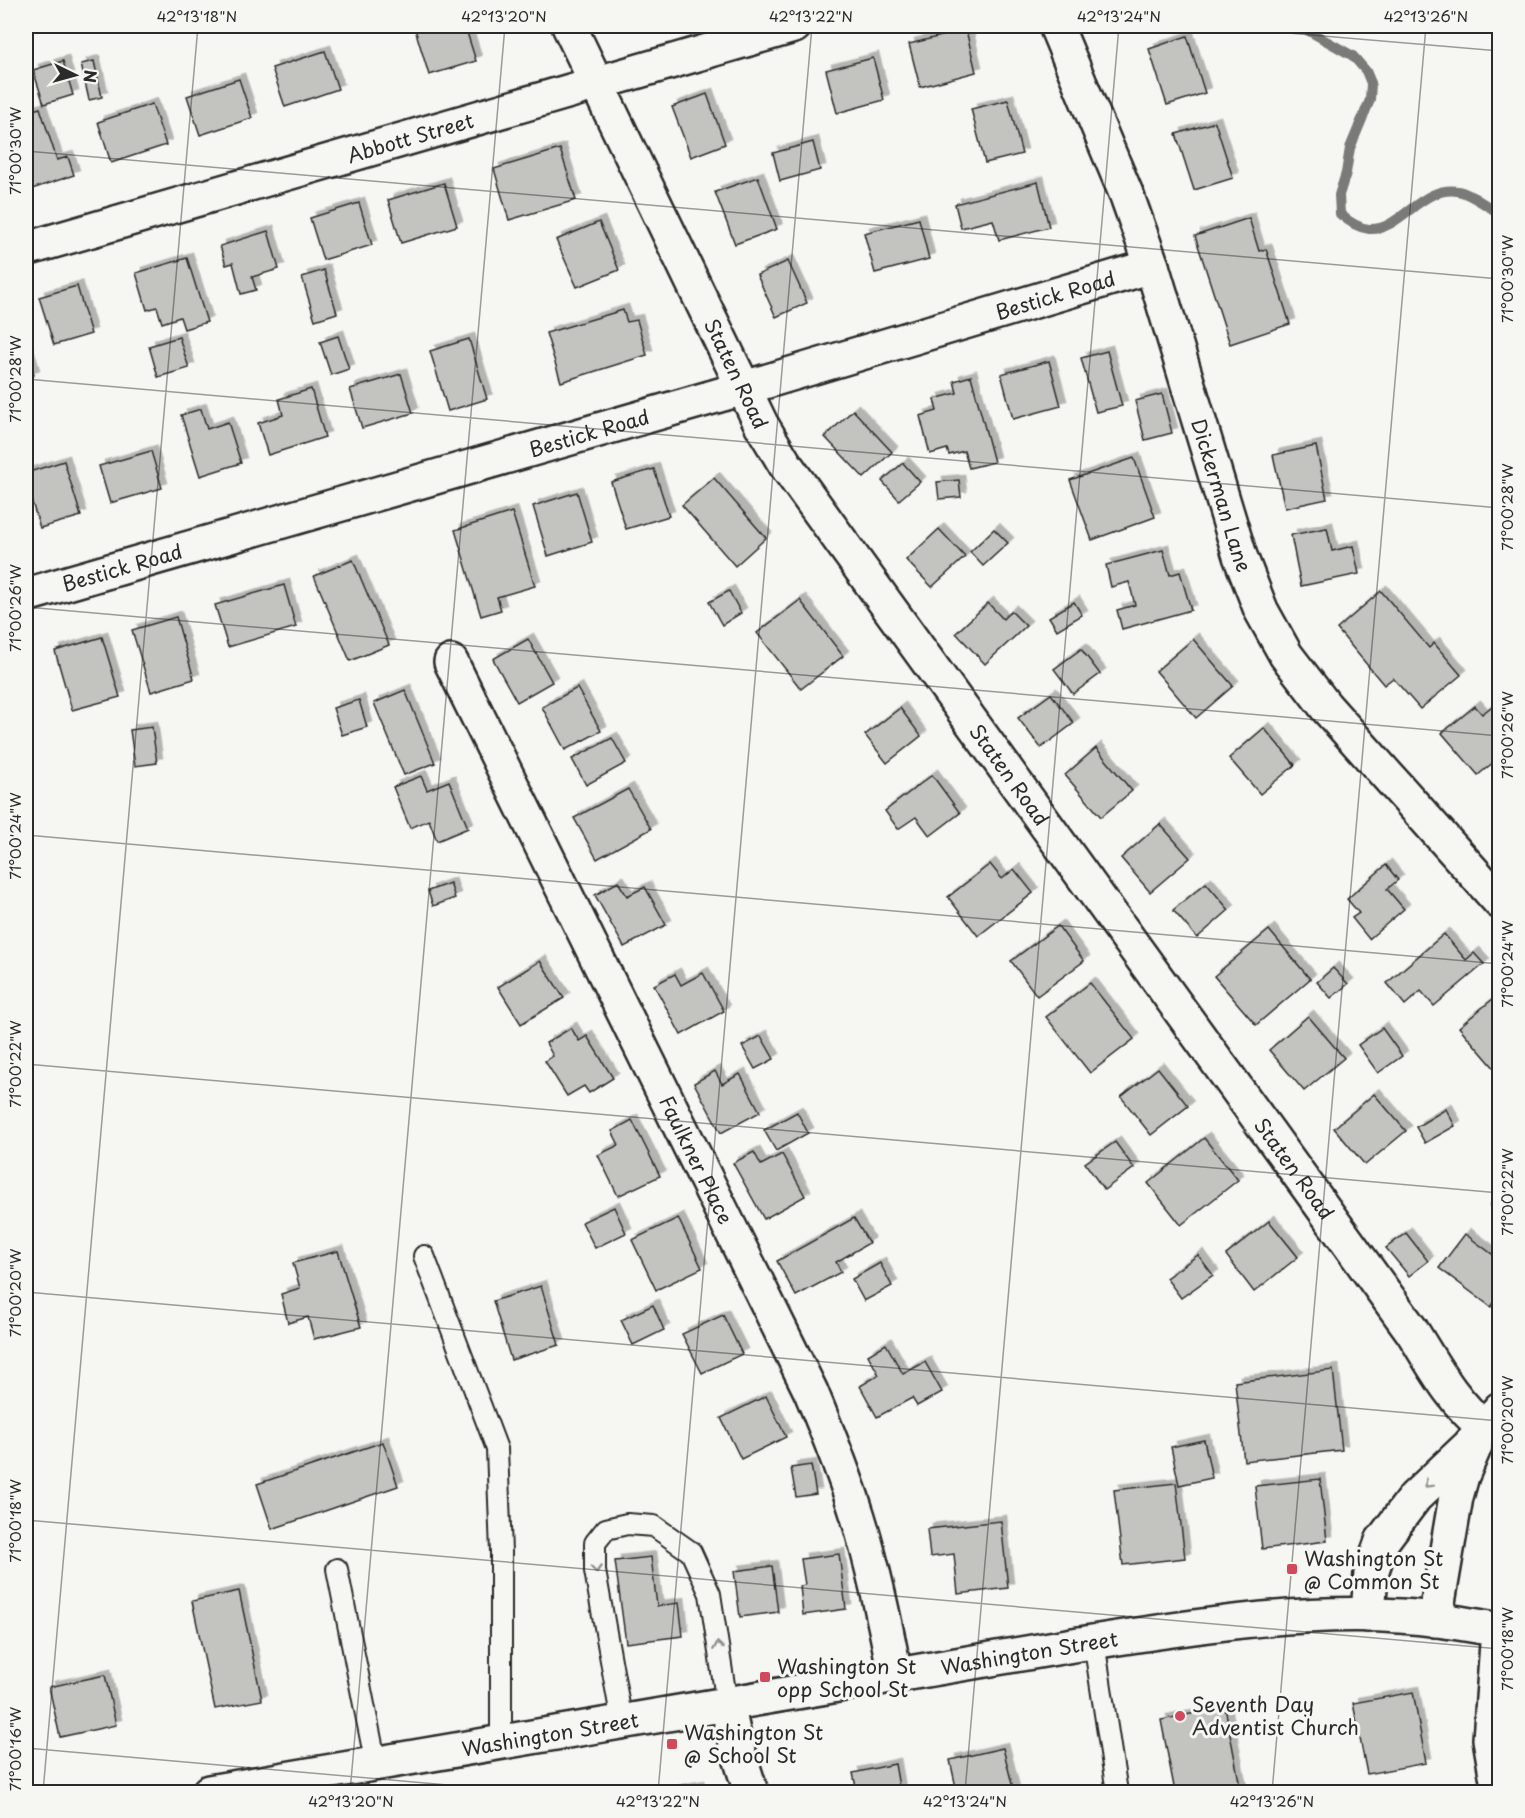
<svg xmlns="http://www.w3.org/2000/svg" width="1525" height="1818" font-family="'Playpen Sans',sans-serif">
<defs>
<filter id="shadow"><feDropShadow dx="5.5" dy="-5.5" stdDeviation="0" flood-color="#0004"/></filter>
</defs>
<rect width="100%" height="100%" fill="#f6f6f2"/>
<filter id="ink" filterUnits="userSpaceOnUse"><feTurbulence type="fractalNoise" baseFrequency=".0167" numOctaves="2"/><feDisplacementMap in="SourceGraphic" scale="12" xChannelSelector="R" yChannelSelector="G"/><feConvolveMatrix kernelMatrix="1 2 1 2 8 2 1 2 1" color-interpolation-filters="sRGB"/></filter>
<g filter="url(#ink)">
<g fill="none" stroke-linecap="round" stroke-linejoin="round">
<!-- stream -->
<path stroke="#7a7a78" stroke-width="10" d="M1300 26 1353 56 1366 71 1371 83 1370 100 1350 148 1346 173 1339 195 1340 214C1348 221 1358 228 1369 229 1401 231 1421 185 1458 191 1473 194 1486 207 1500 213"/>
</g>
<!-- building -->
<g fill="#c3c3c0" stroke="#2b2b2b" stroke-width="1.5" filter="url(#shadow)">
<path d="M414 26H465L476 61 429 75Z"/>
<path d="M966 30 976 72 920 87 909 44Z"/>
<path d="M1187 36 1205 93 1167 105 1149 49Z"/>
<path d="M325 51 338 89 285 107 272 68Z"/>
<path d="M873 58 884 100 837 113 826 70Z"/>
<path d="M63 61 73 95 44 104 33 70Z"/>
<path d="M94 61 102 97 89 100 81 64Z"/>
<path d="M239 79 252 118 200 135 187 96Z"/>
<path d="M707 94 725 144 691 157 672 107Z"/>
<path d="M1008 100 1022 154 985 163 971 109Z"/>
<path d="M152 104 166 145 111 163 98 122Z"/>
<path d="M40 108 57 160 68 157 74 175 26 191V112Z"/>
<path d="M1215 122 1233 178 1194 190 1176 134Z"/>
<path d="M813 142 820 170 780 181 773 153Z"/>
<path d="M560 149 576 200 509 220 494 169Z"/>
<path d="M758 177 777 229 735 244 715 192Z"/>
<path d="M1038 182 1049 227 999 240 993 220 961 228 955 204Z"/>
<path d="M444 183 457 226 401 243 388 200Z"/>
<path d="M359 203 372 245 323 260 310 218Z"/>
<path d="M1249 218 1259 251 1266 249 1290 324 1230 344 1195 236Z"/>
<path d="M919 219 929 259 875 273 864 233Z"/>
<path d="M599 222 619 270 577 287 556 240Z"/>
<path d="M268 231 279 269 252 277 256 290 241 294 233 263 226 265 220 246Z"/>
<path d="M187 258 207 322 184 329 180 317 162 323 157 307 147 310 136 273Z"/>
<path d="M788 261 807 303 776 317 757 275Z"/>
<path d="M324 270 337 313 315 320 302 277Z"/>
<path d="M77 286 91 334 54 345 39 297Z"/>
<path d="M623 310 627 322 637 320 647 355 561 382 546 333Z"/>
<path d="M338 336 349 369 331 375 320 342Z"/>
<path d="M179 337 189 368 158 377 149 346Z"/>
<path d="M469 339 487 399 448 411 430 351Z"/>
<path d="M26 348 34 375 26 378Z"/>
<path d="M1107 351 1122 406 1096 412 1081 358Z"/>
<path d="M1049 361 1061 406 1013 419 1001 374Z"/>
<path d="M401 374 413 413 362 428 350 389Z"/>
<path d="M971 376 994 462 969 468 964 451 949 455 947 449 930 454 920 416 937 411 934 399 957 393 954 381Z"/>
<path d="M311 389 325 437 268 455 258 423 283 415 279 399Z"/>
<path d="M1162 394 1172 433 1145 440 1135 401Z"/>
<path d="M201 409 207 429 228 422 241 463 200 476 181 415Z"/>
<path d="M853 410 892 452 864 478 825 437Z"/>
<path d="M1316 446 1327 499 1285 508 1273 455Z"/>
<path d="M151 451 162 488 110 503 99 466Z"/>
<path d="M1134 458 1155 517 1092 540 1070 480Z"/>
<path d="M64 461 81 516 40 528 26 483V473Z"/>
<path d="M903 463 920 482 899 500 882 481Z"/>
<path d="M654 469 669 516 626 529 611 482Z"/>
<path d="M714 478 766 538 735 566 682 505Z"/>
<path d="M959 480 961 497 939 499 937 482Z"/>
<path d="M577 492 592 542 548 556 533 506Z"/>
<path d="M512 512 535 586 497 597 501 610 481 616 455 530Z"/>
<path d="M1327 528 1332 551 1353 546 1359 574 1301 586 1291 535Z"/>
<path d="M939 529 965 557 932 587 906 560Z"/>
<path d="M994 529 1008 543 983 566 970 552Z"/>
<path d="M1163 550 1170 575 1180 572 1191 610 1122 629 1117 610 1135 605 1129 582 1111 587 1106 565Z"/>
<path d="M353 560 389 645 350 661 314 576Z"/>
<path d="M284 585 296 627 228 647 215 605Z"/>
<path d="M729 591 741 613 722 625 709 602Z"/>
<path d="M1381 591 1429 648 1434 643 1461 675 1420 709 1393 678 1384 685 1337 629Z"/>
<path d="M800 600 843 656 801 689 757 633Z"/>
<path d="M1074 602 1082 615 1057 630 1049 617Z"/>
<path d="M988 603 1003 619 1011 611 1026 626 985 664 956 633Z"/>
<path d="M176 617 194 679 151 692 132 630Z"/>
<path d="M102 637 120 697 72 710 55 651Z"/>
<path d="M528 639 552 682 517 702 493 659Z"/>
<path d="M1193 639 1233 686 1196 718 1156 671Z"/>
<path d="M1081 649 1100 674 1073 694 1054 669Z"/>
<path d="M577 688 601 731 565 750 542 707Z"/>
<path d="M405 690 435 763 404 775 374 703Z"/>
<path d="M1051 694 1074 723 1041 748 1018 718Z"/>
<path d="M359 700 367 727 342 735 333 708Z"/>
<path d="M1500 700V757L1478 775 1442 733 1475 706 1482 714Z"/>
<path d="M900 708 921 736 887 763 865 735Z"/>
<path d="M152 727 157 763 135 766 130 730Z"/>
<path d="M1264 728 1295 765 1260 794 1229 758Z"/>
<path d="M612 738 626 763 586 785 572 759Z"/>
<path d="M1096 748 1132 791 1101 817 1065 775Z"/>
<path d="M932 775 960 813 930 836 916 817 898 829 885 811Z"/>
<path d="M421 776 427 790 449 781 468 828 437 841 429 820 410 828 393 787Z"/>
<path d="M628 789 651 829 597 859 574 818Z"/>
<path d="M1160 824 1190 858 1150 892 1121 858Z"/>
<path d="M990 864 1002 879 1014 869 1033 893 978 936 948 897Z"/>
<path d="M1386 865 1398 880 1387 889 1404 909 1369 939 1352 918 1359 913 1347 899Z"/>
<path d="M618 882 627 896 645 887 666 925 624 947 595 895Z"/>
<path d="M450 883 455 898 433 906 428 891Z"/>
<path d="M1206 883 1229 910 1197 938 1173 910Z"/>
<path d="M1058 926 1084 961 1037 996 1011 961Z"/>
<path d="M1269 930 1310 979 1256 1025 1214 976Z"/>
<path d="M1444 934 1466 960 1474 953 1484 964 1434 1006 1421 991 1405 1005 1387 983Z"/>
<path d="M540 961 564 998 521 1024 498 987Z"/>
<path d="M1333 968 1348 984 1331 998 1317 982Z"/>
<path d="M703 973 724 1011 681 1035 654 985 675 974 681 985Z"/>
<path d="M1090 983 1134 1039 1090 1073 1046 1017Z"/>
<path d="M1500 993V1068L1496 1070 1459 1027Z"/>
<path d="M1308 1016 1344 1058 1304 1091 1269 1050Z"/>
<path d="M571 1028 579 1041 587 1036 613 1078 589 1093 584 1086 567 1096 545 1061 553 1056 546 1043Z"/>
<path d="M1382 1028 1402 1056 1378 1073 1358 1045Z"/>
<path d="M761 1036 774 1059 755 1069 742 1046Z"/>
<path d="M1158 1068 1188 1106 1151 1135 1121 1097Z"/>
<path d="M715 1071 722 1084 740 1074 760 1112 721 1133 694 1083Z"/>
<path d="M1374 1094 1406 1131 1365 1165 1334 1128Z"/>
<path d="M1446 1109 1455 1126 1425 1143 1416 1127Z"/>
<path d="M797 1112 808 1133 776 1151 764 1130Z"/>
<path d="M632 1120 660 1176 618 1196 598 1155 619 1145 612 1131Z"/>
<path d="M1204 1138 1238 1180 1181 1225 1148 1183Z"/>
<path d="M1115 1142 1134 1168 1104 1190 1085 1163Z"/>
<path d="M754 1152 761 1165 782 1154 805 1196 764 1219 733 1163Z"/>
<path d="M1500 1192V1212L1490 1205Z"/>
<path d="M614 1207 626 1233 595 1248 582 1222Z"/>
<path d="M678 1218 702 1268 656 1290 632 1240Z"/>
<path d="M854 1218 869 1243 836 1262 841 1272 796 1296 777 1261Z"/>
<path d="M1269 1221 1298 1257 1254 1292 1226 1255Z"/>
<path d="M1406 1233 1428 1261 1409 1276 1386 1248Z"/>
<path d="M1465 1234 1500 1260V1295L1491 1307 1439 1268Z"/>
<path d="M338 1251 361 1327 314 1339 308 1317 288 1323 281 1294 300 1288 293 1263Z"/>
<path d="M1198 1255 1213 1275 1181 1298 1166 1278Z"/>
<path d="M880 1263 892 1286 864 1301 852 1279Z"/>
<path d="M541 1286 559 1345 511 1360 493 1301Z"/>
<path d="M653 1305 664 1330 633 1345 621 1320Z"/>
<path d="M723 1315 742 1354 702 1373 682 1334Z"/>
<path d="M886 1344 903 1374 925 1362 942 1392 917 1406 912 1398 877 1417 860 1386 879 1375 868 1355Z"/>
<path d="M1333 1370 1342 1450 1244 1461 1235 1382Z"/>
<path d="M766 1396 786 1437 741 1459 721 1418Z"/>
<path d="M1204 1440 1212 1478 1179 1485 1171 1447Z"/>
<path d="M383 1442 398 1486 272 1529 257 1484Z"/>
<path d="M811 1465 816 1494 796 1497 791 1468Z"/>
<path d="M1320 1479 1327 1541 1262 1549 1255 1486Z"/>
<path d="M1176 1483 1185 1558 1123 1565 1114 1490Z"/>
<path d="M1001 1521 1008 1588 958 1594 954 1554 930 1557 927 1529Z"/>
<path d="M839 1554 846 1609 803 1615 800 1586 805 1585 801 1559Z"/>
<path d="M651 1557 657 1606 679 1603 683 1636 626 1643 615 1561Z"/>
<path d="M772 1566 778 1612 740 1617 734 1571Z"/>
<path d="M239 1591 262 1700 215 1709 192 1601Z"/>
<path d="M105 1675 116 1725 60 1737 49 1687Z"/>
<path d="M1413 1692 1426 1763 1367 1774 1353 1703Z"/>
<path d="M1225 1707 1241 1792H1175L1161 1720Z"/>
<path d="M1003 1748 1014 1792H957L950 1760Z"/>
<path d="M895 1764 900 1792H857L853 1773Z"/>
<path d="M699 1786 700 1792H663Z"/>
</g>
<g fill="none" stroke-linecap="round" stroke-linejoin="round">
<!-- service casing -->
<g stroke="#2b2b2b" stroke-width="24">
<g id="service">
<path d="M424 1256 497 1449 501 1552V1743"/>
<path d="M337 1569 376 1765"/>
<path d="M1094 1642 1117 1792"/>
<path d="M622 1722 595 1571V1543L606 1529 627 1524 654 1526 691 1552 710 1594 727 1704"/>
</g>
</g>
<!-- minor casing -->
<g stroke="#2b2b2b" stroke-width="38">
<g id="minor">
<path id="s1" d="M569 26 761 424 785 464 1412 1331C1434 1366 1452 1401 1485 1428"/>
<path id="s2" d="M1056 26 1127 196 1152 266 1240 556 1261 610 1286 655 1326 707 1500 902"/>
<path id="s3" d="M26 249 794 26"/>
<path id="s4" d="M26 595 744 388 1152 266"/>
<path id="s5" d="M451 662 811 1392C828 1433 845 1475 858 1517 874 1569 885 1622 895 1675"/>
<path d="M1498 1630 1490 1739 1499 1792"/>
<path d="M727 1704 736 1745 751 1792"/>
</g>
</g>
<!-- tertiary casing -->
<g stroke="#2b2b2b" stroke-width="38">
<g id="tertiary">
<path d="M1368 1615 1371 1573 1382 1541 1415 1497 1469 1446 1500 1409"/>
<path d="M1435 1620 1456 1497 1462 1476 1475 1446"/>
</g>
</g>
<!-- secondary casing -->
<g stroke="#2b2b2b" stroke-width="38">
<g id="secondary">
<path id="s6" d="M209 1792 1079 1644C1181 1628 1297 1609 1400 1616 1434 1618 1467 1624 1500 1630"/>
</g>
</g>
<!-- service -->
<use href="#service" stroke="#f6f6f2" stroke-width="20"/>
<!-- minor -->
<use href="#minor" stroke="#f6f6f2" stroke-width="33"/>
<!-- tertiary -->
<use href="#tertiary" stroke="#f6f6f2" stroke-width="33"/>
<!-- secondary -->
<use href="#secondary" stroke="#f6f6f2" stroke-width="33"/>
</g>
<!-- one-way arrows -->
<defs><path id="oneway-chevron" d="M-2-3.5L2.5 0L-2 3.5" fill="none" stroke-width="1.6" stroke-linecap="round" stroke-linejoin="round" transform="scale(1.5)"/></defs>
<g stroke="#90908e">
<use href="#oneway-chevron" transform="translate(1428 1484) rotate(135)"/>
<use href="#oneway-chevron" transform="translate(596 1569) rotate(85)"/>
<use href="#oneway-chevron" transform="translate(718 1646) rotate(-99)"/>
</g>
</g>
<!-- ticks -->
<path fill="none" stroke="#2b2b2b" stroke-width="1.5" stroke-opacity="0.45" d="M1206 26 1500 51M26 151 1500 279M26 379 1500 508M26 607 1500 736M26 835 1500 964M26 1064 1500 1193M26 1292 1500 1421M26 1520 1500 1649M26 1748 528 1792M43 1792 198 26M350 1792 505 26M658 1792 812 26M965 1792 1119 26M1272 1792 1426 26"/>
<!-- markers -->
<g fill="#d1495b" stroke="#f6f6f2" stroke-width="2">
<rect x="1286" y="1563" width="12" height="12" rx="3"/>
<rect x="759" y="1671" width="12" height="12" rx="3"/>
<circle cx="1180" cy="1716" r="6"/>
<rect x="666" y="1738" width="12" height="12" rx="3"/>
</g>
<g text-anchor="middle" dominant-baseline="central" stroke-width="6" stroke-linejoin="round" paint-order="stroke">
<!-- street labels -->
<g font-size="20" fill="#2b2b2b" stroke="#f6f6f2">
<text stroke="none"><textPath href="#s3" startOffset="400">Abbott Street</textPath></text>
<text stroke="none"><textPath href="#s4" startOffset="1072">Bestick Road</textPath></text>
<text stroke="none"><textPath href="#s1" startOffset="386">Staten Road</textPath></text>
<text stroke="none"><textPath href="#s4" startOffset="586">Bestick Road</textPath></text>
<text stroke="none"><textPath href="#s2" startOffset="498">Dickerman Lane</textPath></text>
<text stroke="none"><textPath href="#s4" startOffset="100">Bestick Road</textPath></text>
<text stroke="none"><textPath href="#s1" startOffset="872">Staten Road</textPath></text>
<text stroke="none"><textPath href="#s5" startOffset="555">Faulkner Place</textPath></text>
<text stroke="none"><textPath href="#s1" startOffset="1358">Staten Road</textPath></text>
<text stroke="none"><textPath href="#s6" startOffset="832">Washington Street</textPath></text>
<text stroke="none"><textPath href="#s6" startOffset="346">Washington Street</textPath></text>
</g>
<!-- poi labels -->
<g font-size="20" fill="#2b2b2b" stroke="#f6f6f2" text-anchor="start">
<text x="1304" y="1558">Washington St<tspan x="1304" dy="23">@ Common St</tspan></text>
<text x="777" y="1666">Washington St<tspan x="777" dy="23">opp School St</tspan></text>
<text x="1192" y="1704">Seventh Day<tspan x="1192" dy="23">Adventist Church</tspan></text>
<text x="684" y="1732">Washington St<tspan x="684" dy="23">@ School St</tspan></text>
</g>
</g>
<!-- margin -->
<rect width="1525" height="1818" fill="none" stroke="#f6f6f2" stroke-width="66"/>
<!-- north arrow -->
<g transform="translate(75 75) rotate(95)" stroke="#f6f6f2" stroke-width="4.5" paint-order="stroke">
<path d="M0-4.5L10 22L0 15L-10 22Z" fill="#2b2b2b"/>
<text y="-9" font-size="16" font-weight="bold" text-anchor="middle" fill="#2b2b2b">N</text>
</g>
<rect x="33" y="33" width="1459" height="1752" fill="none" stroke="#2b2b2b" stroke-width="2"/>
<g font-size="15" text-anchor="middle" fill="#2b2b2b">
<text x="197" y="22">42°13'18"N</text>
<text x="504" y="22">42°13'20"N</text>
<text x="811" y="22">42°13'22"N</text>
<text x="1119" y="22">42°13'24"N</text>
<text x="1426" y="22">42°13'26"N</text>
<text transform="translate(16 151) rotate(-90)" y="5">71°00'30"W</text>
<text transform="translate(1508 279) rotate(-90)" y="5">71°00'30"W</text>
<text transform="translate(16 379) rotate(-90)" y="5">71°00'28"W</text>
<text transform="translate(1508 507) rotate(-90)" y="5">71°00'28"W</text>
<text transform="translate(16 608) rotate(-90)" y="5">71°00'26"W</text>
<text transform="translate(1508 735) rotate(-90)" y="5">71°00'26"W</text>
<text transform="translate(16 836) rotate(-90)" y="5">71°00'24"W</text>
<text transform="translate(1508 964) rotate(-90)" y="5">71°00'24"W</text>
<text transform="translate(16 1064) rotate(-90)" y="5">71°00'22"W</text>
<text transform="translate(1508 1192) rotate(-90)" y="5">71°00'22"W</text>
<text transform="translate(16 1293) rotate(-90)" y="5">71°00'20"W</text>
<text transform="translate(1508 1420) rotate(-90)" y="5">71°00'20"W</text>
<text transform="translate(16 1521) rotate(-90)" y="5">71°00'18"W</text>
<text transform="translate(1508 1649) rotate(-90)" y="5">71°00'18"W</text>
<text transform="translate(16 1749) rotate(-90)" y="5">71°00'16"W</text>
<text x="351" y="1807">42°13'20"N</text>
<text x="658" y="1807">42°13'22"N</text>
<text x="965" y="1807">42°13'24"N</text>
<text x="1272" y="1807">42°13'26"N</text>
</g>
</svg>
